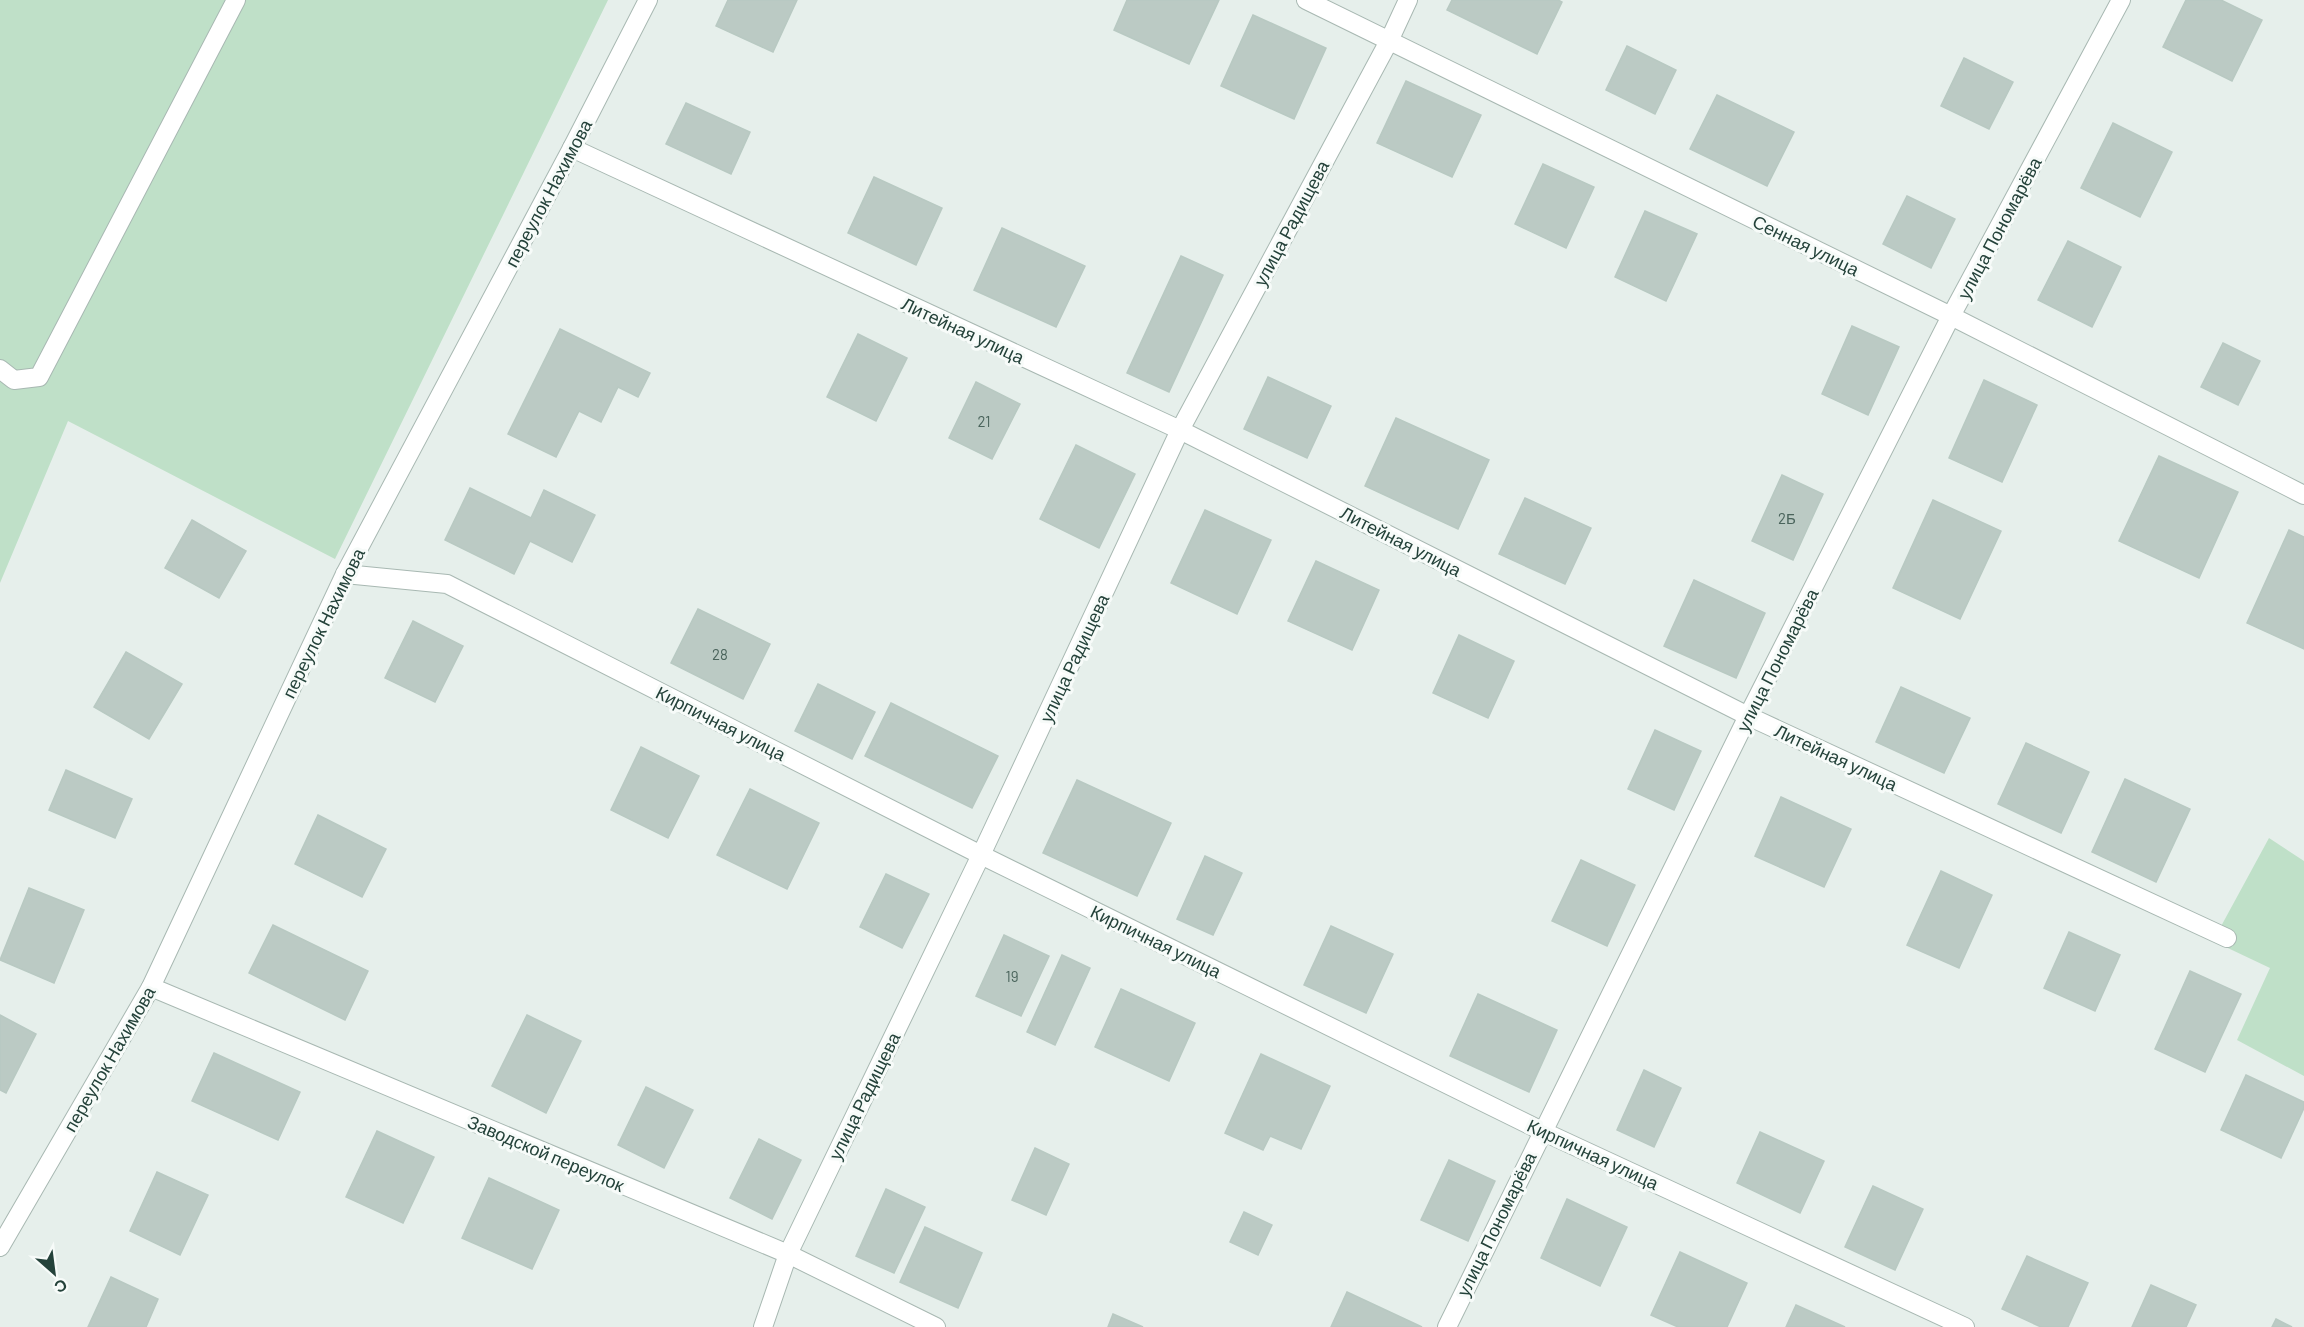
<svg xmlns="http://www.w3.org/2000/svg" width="2304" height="1327" font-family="Barlow,sans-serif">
<rect width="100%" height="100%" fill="#e6efeb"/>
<!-- green -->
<g fill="#bfe0c8">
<path d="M0 0H608L335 559 68 421 0 583Z"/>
<path d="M2269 838 2304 861V1076L2237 1040 2270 968 2213 941Z"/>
</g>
<!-- building -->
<g fill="#bbcac4" stroke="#b8c9c2" stroke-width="1.5">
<path d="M728 0H797L773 52 716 26Z"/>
<path d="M1127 0H1219L1189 64 1114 30Z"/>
<path d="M1452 0H1558L1562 2 1537 54 1447 10Z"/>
<path d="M2186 0H2221L2262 20 2232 81 2163 47Z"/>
<path d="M1253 15 1326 48 1294 119 1221 86Z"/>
<path d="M1627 46 1676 70 1655 114 1606 90Z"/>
<path d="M1964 58 2013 82 1989 129 1941 106Z"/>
<path d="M1406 81 1481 115 1452 177 1377 143Z"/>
<path d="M1717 95 1794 132 1767 186 1690 149Z"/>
<path d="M686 103 750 132 731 174 666 144Z"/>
<path d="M2113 123 2172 152 2140 217 2081 188Z"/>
<path d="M1543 164 1594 187 1566 248 1515 224Z"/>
<path d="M874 177 942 208 916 265 848 233Z"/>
<path d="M1907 196 1955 219 1931 268 1883 244Z"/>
<path d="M1645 211 1697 234 1666 301 1615 277Z"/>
<path d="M1002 228 1085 266 1056 327 974 290Z"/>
<path d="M2068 241 2121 267 2092 327 2038 300Z"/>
<path d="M1181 256 1223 275 1169 392 1127 373Z"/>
<path d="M1852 326 1899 347 1868 415 1822 394Z"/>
<path d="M560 329 650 373 638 397 618 387 601 422 579 411 556 457 508 434Z"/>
<path d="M858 334 907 358 876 421 827 397Z"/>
<path d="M2223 343 2260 361 2238 405 2201 387Z"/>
<path d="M1268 377 1331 406 1307 458 1244 429Z"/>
<path d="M1984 380 2037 405 2002 482 1949 458Z"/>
<path d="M976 382 1020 404 992 459 949 438Z"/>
<path d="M1396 418 1489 460 1458 529 1365 486Z"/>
<path d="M1076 445 1135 474 1099 548 1040 519Z"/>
<path d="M2159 456 2238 492 2199 578 2119 541Z"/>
<path d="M1782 475 1823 494 1793 560 1752 541Z"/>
<path d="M470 488 531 518 544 490 595 515 572 562 530 541 514 574 445 540Z"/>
<path d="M1525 498 1591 528 1565 584 1499 554Z"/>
<path d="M1933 500 2001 531 1960 619 1893 588Z"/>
<path d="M1205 510 1271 540 1237 614 1171 583Z"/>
<path d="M192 520 246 551 219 598 165 568Z"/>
<path d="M2289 530 2304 537V649L2247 623Z"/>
<path d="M1316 561 1379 590 1352 650 1288 621Z"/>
<path d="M1694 580 1765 613 1736 678 1664 646Z"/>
<path d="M698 609 770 644 743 699 671 663Z"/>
<path d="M413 621 463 646 435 702 385 678Z"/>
<path d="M1459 635 1514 661 1488 718 1433 693Z"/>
<path d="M126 652 182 684 149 739 94 707Z"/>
<path d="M818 684 875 712 852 759 795 731Z"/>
<path d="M1901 687 1970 718 1944 773 1876 742Z"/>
<path d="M891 703 998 756 972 808 865 756Z"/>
<path d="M1655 730 1701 751 1674 810 1628 789Z"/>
<path d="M2026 743 2089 772 2061 833 1998 804Z"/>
<path d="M641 747 699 776 668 838 611 810Z"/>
<path d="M66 770 132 799 115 838 49 810Z"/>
<path d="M2125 779 2190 809 2156 882 2092 852Z"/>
<path d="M1077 780 1171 823 1137 896 1043 853Z"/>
<path d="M750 789 819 823 787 889 717 855Z"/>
<path d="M1781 797 1851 829 1824 887 1755 856Z"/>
<path d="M318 815 386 849 362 897 295 864Z"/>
<path d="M1205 856 1242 873 1213 935 1177 919Z"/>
<path d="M1581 860 1635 885 1607 946 1552 921Z"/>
<path d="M1941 871 1992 895 1959 968 1907 945Z"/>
<path d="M886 874 929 894 902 948 860 927Z"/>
<path d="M29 888 84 910 54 983 0 960Z"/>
<path d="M273 925 368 971 345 1020 249 973Z"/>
<path d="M1331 926 1393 954 1366 1013 1304 985Z"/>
<path d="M2069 932 2120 955 2095 1011 2044 988Z"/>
<path d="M1004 935 1049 956 1021 1016 976 996Z"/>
<path d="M1062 955 1090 968 1055 1045 1027 1032Z"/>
<path d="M2190 971 2241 994 2205 1072 2155 1049Z"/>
<path d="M1121 989 1195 1023 1169 1081 1095 1047Z"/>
<path d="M1478 994 1557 1030 1529 1092 1450 1056Z"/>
<path d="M0 1015 36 1034 6 1093 0 1090Z"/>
<path d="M527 1015 581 1041 546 1113 492 1086Z"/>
<path d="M214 1053 300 1092 278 1140 192 1101Z"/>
<path d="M1261 1054 1330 1086 1301 1149 1270 1136 1263 1150 1225 1133Z"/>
<path d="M1644 1070 1681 1088 1654 1147 1617 1130Z"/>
<path d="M2246 1075 2304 1102V1108L2281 1158 2221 1130Z"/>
<path d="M646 1087 693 1110 664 1168 618 1145Z"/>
<path d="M377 1131 434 1157 403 1223 346 1197Z"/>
<path d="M1760 1132 1824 1161 1800 1213 1737 1183Z"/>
<path d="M759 1139 801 1160 772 1219 730 1198Z"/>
<path d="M1035 1148 1069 1164 1046 1215 1012 1200Z"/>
<path d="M1449 1160 1495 1181 1468 1241 1421 1220Z"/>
<path d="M157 1172 208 1195 180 1255 130 1231Z"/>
<path d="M489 1178 559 1210 532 1269 462 1238Z"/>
<path d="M1873 1186 1923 1209 1895 1270 1845 1247Z"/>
<path d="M886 1189 925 1207 894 1273 856 1256Z"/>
<path d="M1567 1199 1627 1227 1600 1286 1541 1258Z"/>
<path d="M1244 1212 1272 1225 1258 1255 1230 1242Z"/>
<path d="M925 1227 982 1253 958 1308 900 1282Z"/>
<path d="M1680 1252 1747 1283 1727 1327H1678L1651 1315Z"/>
<path d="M2027 1256 2088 1283 2068 1327H2041L2002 1309Z"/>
<path d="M111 1277 158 1299 146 1327H88Z"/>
<path d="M2151 1285 2196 1305 2186 1327H2132Z"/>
<path d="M1347 1292 1422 1327H1331Z"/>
<path d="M1796 1305 1845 1327H1786Z"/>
<path d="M1113 1314 1143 1327H1108Z"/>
<path d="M2276 1319 2292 1327H2272Z"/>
</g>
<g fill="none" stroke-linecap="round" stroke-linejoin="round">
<!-- service casing -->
<g stroke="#a8b8b2" stroke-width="20">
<path id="service" d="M0 369 14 380 39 377 236 0"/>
</g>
<!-- minor casing -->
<g stroke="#a8b8b2" stroke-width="20">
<g id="minor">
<path d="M1306 0 1951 316 2304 495"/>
<path d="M572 148 1180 430 1748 716 2227 938"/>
<path d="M345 574 447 584 981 855 1542 1131 1965 1327"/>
<path d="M151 987 788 1254 936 1327"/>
<path d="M0 1247 151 987 345 574 572 148 648 0"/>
<path d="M763 1327 788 1254 981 855 1180 430 1389 41 1408 0"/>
<path d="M1447 1327 1748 716 1951 316 2121 0"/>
</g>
</g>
<!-- service -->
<use href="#service" stroke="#fff" stroke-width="18"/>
<!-- minor -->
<use href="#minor" stroke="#fff" stroke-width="18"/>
</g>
<g text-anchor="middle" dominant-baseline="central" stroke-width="6" stroke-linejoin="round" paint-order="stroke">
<!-- number labels -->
<g font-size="15" fill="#4a645c">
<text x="984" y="421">21</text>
<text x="1787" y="518">2Б</text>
<text x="720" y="654">28</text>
<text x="1012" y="976">19</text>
</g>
<!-- street labels -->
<g font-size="18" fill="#24423a" stroke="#f7fbf9">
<text transform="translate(548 193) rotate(-62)">переулок Нахимова</text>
<text transform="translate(1291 223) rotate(-62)">улица Радищева</text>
<text transform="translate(1999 228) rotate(-62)">улица Пономарёва</text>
<text transform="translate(1806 245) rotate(26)">Сенная улица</text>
<text transform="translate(963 330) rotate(25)">Литейная улица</text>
<text transform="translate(1401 541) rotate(27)">Литейная улица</text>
<text transform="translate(323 623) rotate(-64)">переулок Нахимова</text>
<text transform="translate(1074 658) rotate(-65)">улица Радищева</text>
<text transform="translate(1777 660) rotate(-63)">улица Пономарёва</text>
<text transform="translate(721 723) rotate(27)">Кирпичная улица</text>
<text transform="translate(1836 757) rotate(25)">Литейная улица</text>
<text transform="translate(1156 941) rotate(26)">Кирпичная улица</text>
<text transform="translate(109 1059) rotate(-60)">переулок Нахимова</text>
<text transform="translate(864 1096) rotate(-64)">улица Радищева</text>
<text transform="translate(546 1153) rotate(23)">Заводской переулок</text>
<text transform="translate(1593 1154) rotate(25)">Кирпичная улица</text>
<text transform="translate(1496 1224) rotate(-64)">улица Пономарёва</text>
</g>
</g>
<!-- north arrow -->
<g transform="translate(54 1273) rotate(152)" stroke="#f7fbf9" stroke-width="4.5" paint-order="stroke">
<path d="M0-4.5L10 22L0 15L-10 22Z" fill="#24423a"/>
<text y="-9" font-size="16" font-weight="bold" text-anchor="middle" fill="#24423a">С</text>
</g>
</svg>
